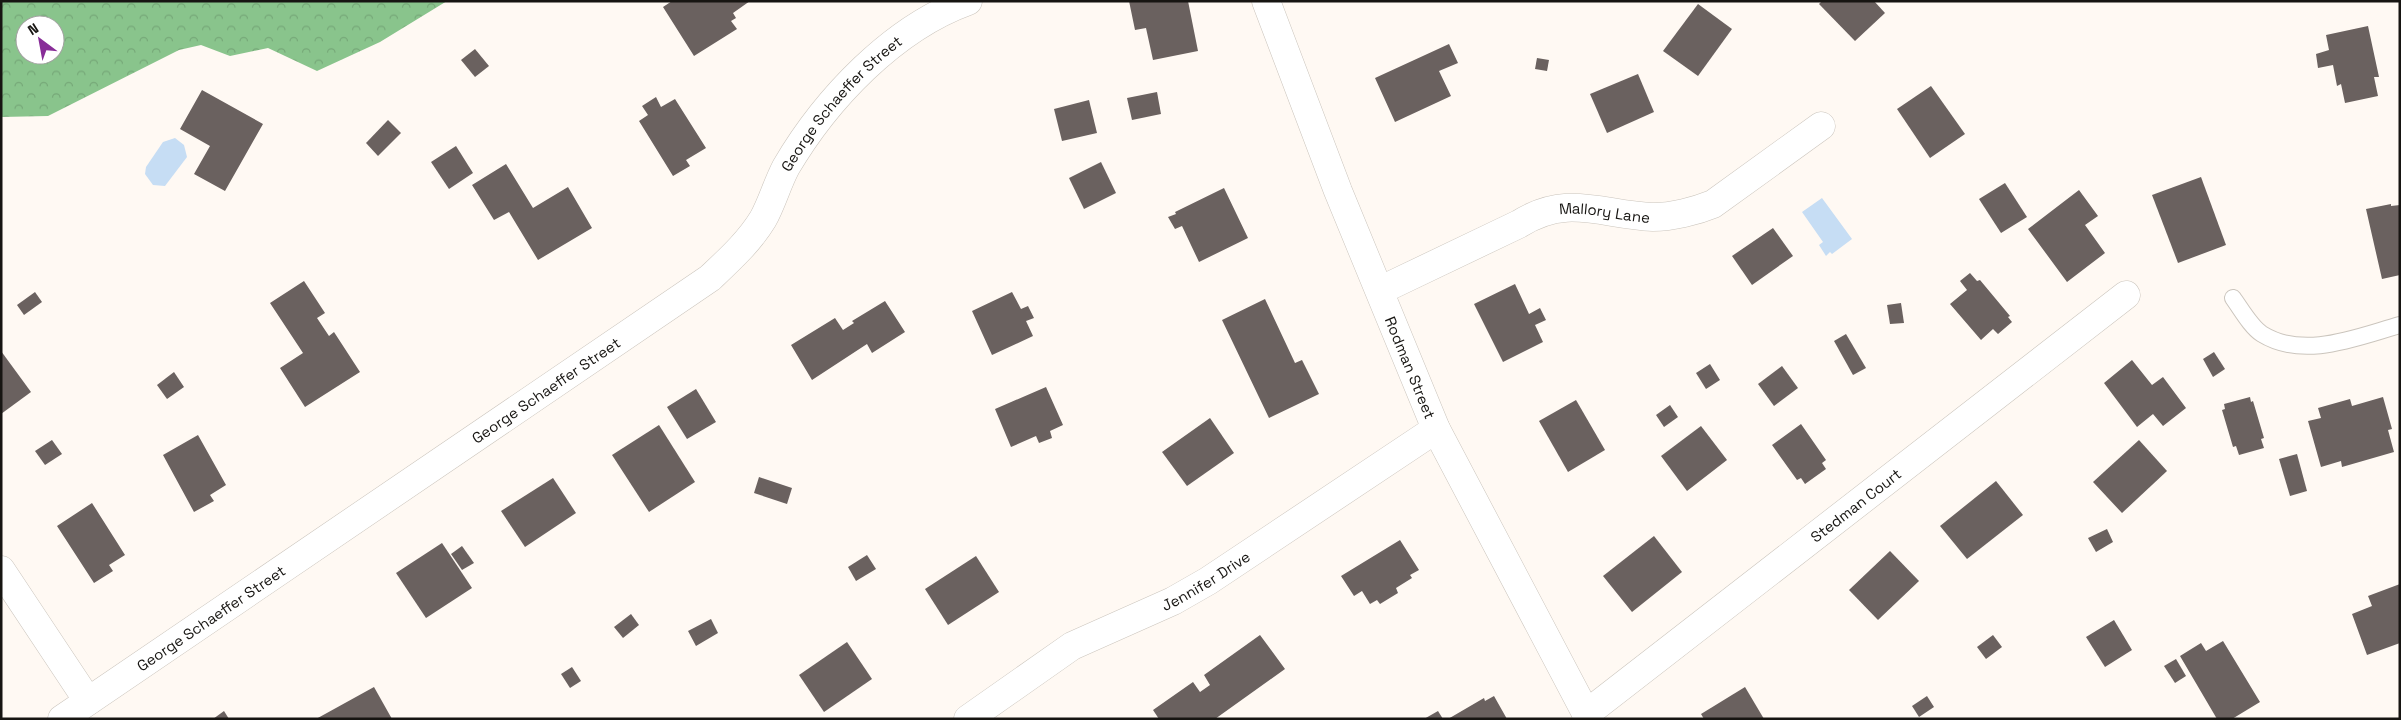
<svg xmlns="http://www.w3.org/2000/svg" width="2401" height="720" font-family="'Space Grotesk',sans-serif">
<defs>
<pattern id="forest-crowns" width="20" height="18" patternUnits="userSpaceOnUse" patternTransform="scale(1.25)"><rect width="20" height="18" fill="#89c48c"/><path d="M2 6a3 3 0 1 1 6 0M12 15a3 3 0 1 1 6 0" fill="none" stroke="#76a878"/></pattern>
</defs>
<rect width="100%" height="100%" fill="#fff9f3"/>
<!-- forest -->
<path fill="url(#forest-crowns)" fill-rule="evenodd" d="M1 1H447L380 42 317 71 268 48 230 56 201 45 179 50 48 116 1 117ZM25 25H55V55H25Z"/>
<!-- water -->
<g fill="#c6ddf4">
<path d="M175 138 184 145 187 157 165 186 153 185 145 174 146 167 163 142Z"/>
<path d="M1822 198 1852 239 1832 254 1830 252 1826 256 1819 245 1823 242 1802 212Z"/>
</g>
<!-- building -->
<g fill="#6a615f">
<path d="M672 1H750L733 13 736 18 731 21 737 29 694 56 663 7Z"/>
<path d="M1129 1H1188L1198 51 1153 60 1146 28 1135 30Z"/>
<path d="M1822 1H1874L1885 13 1855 41 1819 4Z"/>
<path d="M1698 4 1732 29 1698 76 1663 51Z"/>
<path d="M2368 26 2379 77H2374L2378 96 2345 103 2341 84 2337 86 2333 65 2318 68 2316 54 2329 50 2326 35Z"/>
<path d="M1449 44 1458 63 1439 71 1451 96 1395 122 1375 78Z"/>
<path d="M475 49 489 66 475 77 461 60Z"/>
<path d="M1537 58 1549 60 1547 71 1535 69Z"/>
<path d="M1638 74 1654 112 1607 133 1590 94Z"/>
<path d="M1931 86 1965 134 1930 158 1897 109Z"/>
<path d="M202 90 263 124 225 191 194 174 210 146 180 129Z"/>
<path d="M1157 92 1161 114 1132 120 1127 98Z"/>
<path d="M656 97 661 107 675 99 706 148 686 160 690 166 673 176 639 121 648 115 642 106Z"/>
<path d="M1089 100 1097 133 1062 141 1054 109Z"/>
<path d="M388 120 401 133 378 156 366 143Z"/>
<path d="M456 146 473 173 449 189 431 162Z"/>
<path d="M1101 162 1116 193 1084 209 1069 178Z"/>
<path d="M506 164 533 208 568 187 592 228 538 260 509 212 494 220 472 185Z"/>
<path d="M2201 177 2226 245 2178 263 2152 195Z"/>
<path d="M2005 183 2027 217 2001 233 1979 199Z"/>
<path d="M1224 188 1248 238 1199 262 1182 226 1175 229 1168 217 1176 214 1175 212Z"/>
<path d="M2079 190 2098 216 2085 225 2105 253 2067 282 2028 229Z"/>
<path d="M2391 204V206L2400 205V275L2382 279 2366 209Z"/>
<path d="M1773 228 1793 256 1752 285 1732 256Z"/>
<path d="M1970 273 1977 281 1980 280 2010 316 2008 317 2012 322 1998 334 1993 329 1981 340 1950 304 1967 290 1960 281Z"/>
<path d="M304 281 325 313 317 318 329 336 334 332 360 372 305 407 280 368 303 353 270 303Z"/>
<path d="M1515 284 1529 314 1540 308 1546 320 1535 325 1543 342 1503 362 1474 304Z"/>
<path d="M35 292 42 302 24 315 17 305Z"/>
<path d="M1012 292 1021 309 1028 306 1034 318 1026 321 1033 336 992 355 972 311Z"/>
<path d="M1265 299 1295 363 1302 360 1319 394 1269 418 1222 320Z"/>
<path d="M885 301 905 332 872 353 867 344 812 380 791 345 835 318 843 330 854 323 852 321Z"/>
<path d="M1901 303 1904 323 1890 324 1887 305Z"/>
<path d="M1846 334 1866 368 1853 375 1834 341Z"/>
<path d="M1 351 31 392 1 414Z"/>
<path d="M2214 352 2225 369 2213 377 2203 359Z"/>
<path d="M2132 360 2152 385 2163 377 2186 408 2163 426 2153 414 2137 427 2104 383Z"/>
<path d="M1710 364 1720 380 1706 389 1696 373Z"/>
<path d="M1782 366 1798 388 1774 406 1758 384Z"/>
<path d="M174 372 184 387 167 399 157 385Z"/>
<path d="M1046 387 1063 425 1050 431 1052 438 1039 443 1036 436 1011 447 995 409Z"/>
<path d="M696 389 716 422 687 439 667 407Z"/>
<path d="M2250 397 2251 402 2253 401 2264 438 2261 439 2264 448 2239 455 2236 446 2233 447 2222 410 2225 409 2224 404Z"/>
<path d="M2383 397 2392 429 2388 430 2394 452 2342 467 2341 461 2321 467 2308 421 2321 418 2318 408 2350 399 2352 406Z"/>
<path d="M1576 400 1605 450 1568 472 1539 421Z"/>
<path d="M1670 405 1678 417 1664 427 1656 415Z"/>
<path d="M1210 418 1234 453 1187 486 1162 452Z"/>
<path d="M1801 424 1826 460 1822 463 1826 469 1805 484 1801 478 1797 480 1772 445Z"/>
<path d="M659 425 695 482 649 512 612 455Z"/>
<path d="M1701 426 1727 460 1687 491 1661 456Z"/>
<path d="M198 435 226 485 210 495 214 501 194 512 163 455Z"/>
<path d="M52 440 62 454 45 465 35 451Z"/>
<path d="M2139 440 2167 471 2122 513 2093 482Z"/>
<path d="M2297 454 2307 491 2290 496 2279 459Z"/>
<path d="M759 477 792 488 787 504 754 493Z"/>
<path d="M553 478 576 513 525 547 501 511Z"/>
<path d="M1996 481 2023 515 1967 559 1940 526Z"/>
<path d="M92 503 125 555 109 565 113 571 94 583 57 526Z"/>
<path d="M2107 529 2113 542 2096 552 2088 538Z"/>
<path d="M1654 536 1682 572 1632 612 1603 576Z"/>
<path d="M1400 540 1419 570 1410 575 1412 578 1396 588 1398 593 1380 604 1377 600 1370 604 1362 591 1354 596 1341 576Z"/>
<path d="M442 543 472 588 426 618 396 573Z"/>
<path d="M462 546 474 563 462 570 451 554Z"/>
<path d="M1890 551 1919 581 1878 620 1849 590Z"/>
<path d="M867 555 876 569 856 581 848 567Z"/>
<path d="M976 556 999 592 948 625 925 589Z"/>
<path d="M2400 584V643L2367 655 2352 614 2372 606 2368 596Z"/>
<path d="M631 614 639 625 623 638 614 627Z"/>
<path d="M711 619 718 633 696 646 688 631Z"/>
<path d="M2114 620 2132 650 2105 667 2086 637Z"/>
<path d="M1260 635 1285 669 1215 719H1159L1153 710 1193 682 1200 692 1210 685 1204 675Z"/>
<path d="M1993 635 2002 647 1986 659 1977 647Z"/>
<path d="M2223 641 2260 702 2232 719H2217L2180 656 2201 643 2206 651Z"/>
<path d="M847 642 872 679 824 712 799 675Z"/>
<path d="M2176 659 2186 676 2175 683 2164 666Z"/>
<path d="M572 667 581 681 570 688 561 674Z"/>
<path d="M374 687 392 719H316Z"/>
<path d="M1745 687 1764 719H1704L1701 714Z"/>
<path d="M1494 696 1507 719H1448L1484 698 1485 701Z"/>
<path d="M1927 696 1934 707 1919 717 1912 706Z"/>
<path d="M224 711 229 719H213Z"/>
<path d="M1438 711 1443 719H1424Z"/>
</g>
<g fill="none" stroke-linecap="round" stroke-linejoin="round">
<!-- service casing -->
<g stroke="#cbc5bd" stroke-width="18">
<path id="service" d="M2233 298C2241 309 2251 327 2262 334 2304 360 2357 337 2400 325"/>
</g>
<!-- minor casing -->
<g stroke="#cbc5bd" stroke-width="29">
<g id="minor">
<path id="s1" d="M1266 1 1338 191 1436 429 1589 719"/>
<path id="s2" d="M1381 290 1519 224C1568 193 1602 215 1653 217 1672 217 1696 211 1713 204L1821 126"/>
<path d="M1 570 88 701"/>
<path id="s3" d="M1586 714 2126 295"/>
<path id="s4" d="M62 719 710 278C729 260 749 242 763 219 772 203 777 184 786 167 826 99 893 28 968 1"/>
<path id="s5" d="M968 719 1072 646 1173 601 1208 581 1436 429"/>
</g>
</g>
<!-- service -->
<use href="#service" stroke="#fff" stroke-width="16"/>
<!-- minor -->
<use href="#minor" stroke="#fff" stroke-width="28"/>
</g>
<g text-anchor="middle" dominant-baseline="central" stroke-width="4" stroke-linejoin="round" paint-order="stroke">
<!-- street labels -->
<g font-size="15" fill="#171512" stroke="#fff">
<text stroke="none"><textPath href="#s4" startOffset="1005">George Schaeffer Street</textPath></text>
<text stroke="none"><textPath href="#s2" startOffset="242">Mallory Lane</textPath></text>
<text stroke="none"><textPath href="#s1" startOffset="394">Rodman Street</textPath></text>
<text stroke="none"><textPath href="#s4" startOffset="585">George Schaeffer Street</textPath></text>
<text stroke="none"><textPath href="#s3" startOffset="341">Stedman Court</textPath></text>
<text stroke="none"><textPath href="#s5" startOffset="276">Jennifer Drive</textPath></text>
<text stroke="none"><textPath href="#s4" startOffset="180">George Schaeffer Street</textPath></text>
</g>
</g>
<!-- border -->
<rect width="2401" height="720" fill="none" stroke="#171512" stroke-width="5"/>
<!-- north arrow -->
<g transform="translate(40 40) rotate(328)"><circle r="24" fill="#ffffff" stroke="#a2a1a0"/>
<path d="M0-4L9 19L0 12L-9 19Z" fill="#882d98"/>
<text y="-8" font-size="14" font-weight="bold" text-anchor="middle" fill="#171512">N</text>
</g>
</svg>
